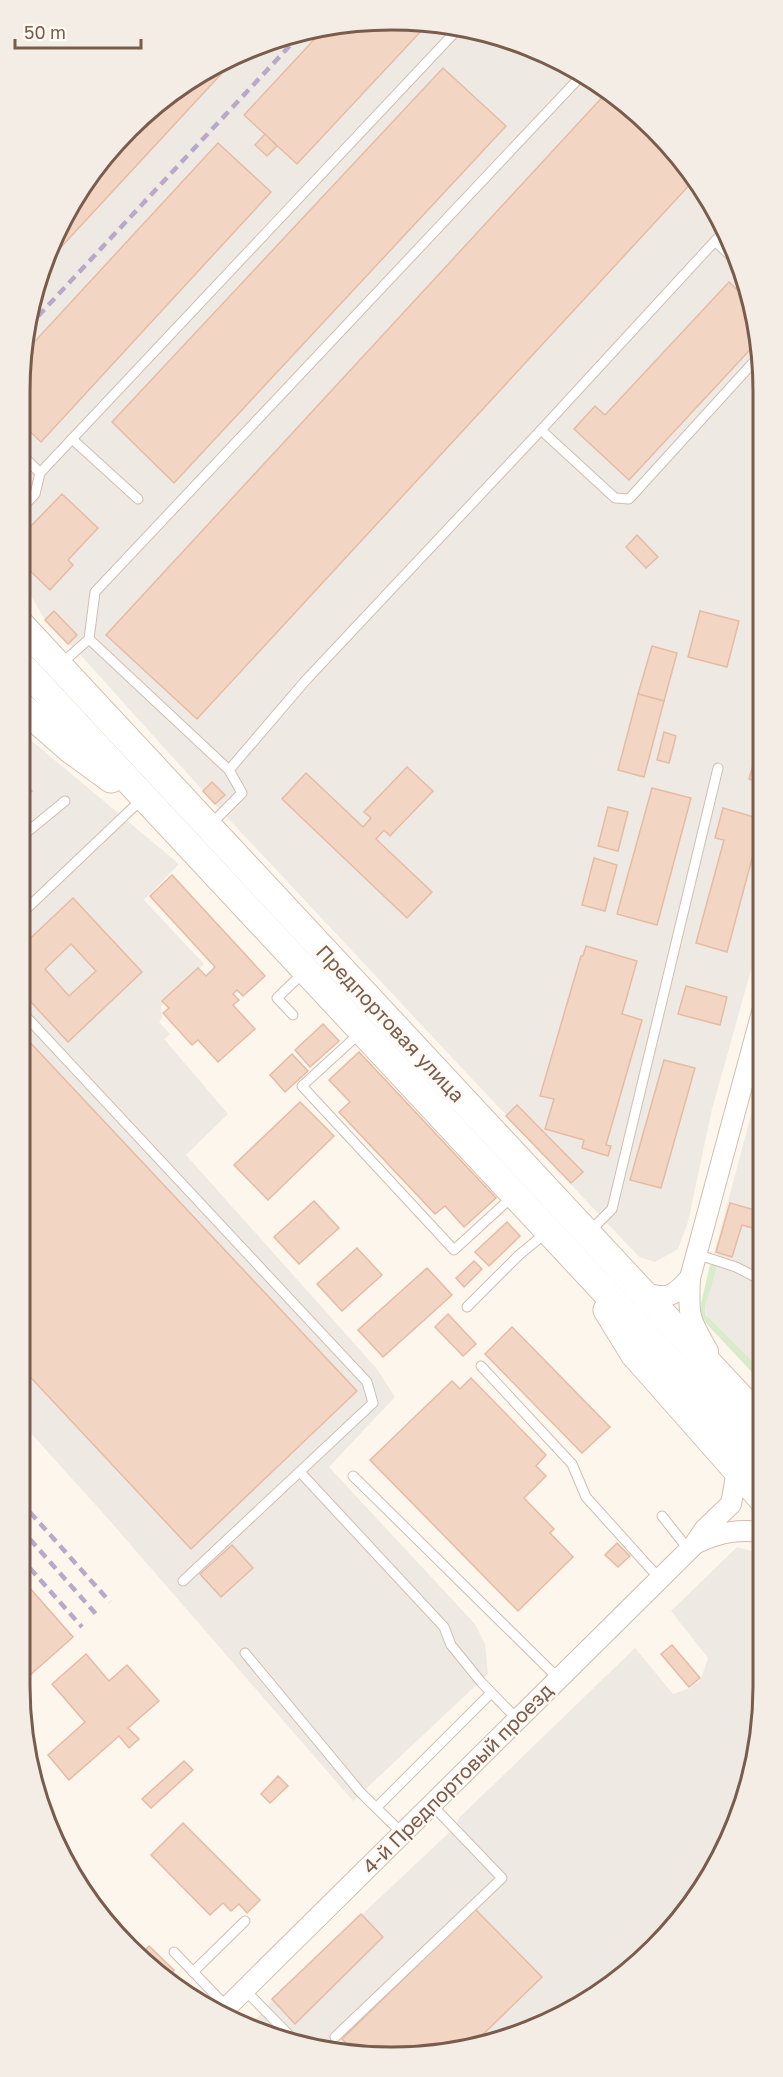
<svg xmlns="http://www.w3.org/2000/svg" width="783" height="2077" font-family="'Golos Text',sans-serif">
<rect width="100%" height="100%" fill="#fdf6ec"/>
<!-- industrial -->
<g fill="#efe9e4">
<path d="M343 23 488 32 598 82 671 146 725 227 760 343 762 931 712 1109 688 1222 678 1249 655 1262 639 1257 223 813 76 650 68 644 45 620 20 577V392L32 295 97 165 206 69Z"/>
<path d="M20 731 179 864 144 900 204 964 161 1006 162 1018 159 1022 170 1034 164 1039 228 1114 186 1155 377 1369 395 1397 329 1467 475 1624 485 1644 488 1674 353 1801 110 1521 20 1421Z"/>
<path d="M762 1074 763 1372 708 1319 705 1307 712 1280 721 1256 714 1254Z"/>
<path d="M737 1547 763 1554V1685L751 1782 687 1912 598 1995 464 2050 343 2054 252 2023 264 2011 272 1999 454 1828 460 1817 635 1648 673 1694 690 1688 701 1679 708 1658 671 1611Z"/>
</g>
<!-- green -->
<path fill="#d8ecc9" d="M718 1263 705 1307 706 1315 763 1372V1384L704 1321 699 1312 710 1265Z"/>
<!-- building -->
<g fill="#f3d5c3" stroke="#e6bba3" stroke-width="1.5" fill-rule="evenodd">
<path d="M343 23 424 28 297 164 244 115 324 29Z"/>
<path d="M235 59 50 259 97 165 206 69Z"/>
<path d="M443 68 506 126 174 483 112 422Z"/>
<path d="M608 91 671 146 694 180 197 719 106 635Z"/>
<path d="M265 134 277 146 267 156 255 145Z"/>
<path d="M218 143 271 192 41 442 20 422V392L25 352Z"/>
<path d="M729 282 747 299 759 340 629 480 574 429 595 406 605 415Z"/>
<path d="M62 494 98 528 68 560 73 565 50 590 20 561V529L26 522 31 526Z"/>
<path d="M637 535 658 557 646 568 626 547Z"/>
<path d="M54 611 77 635 68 644 45 620Z"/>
<path d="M700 611 739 621 727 667 688 657Z"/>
<path d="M652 646 677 653 664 701 638 694Z"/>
<path d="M638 694 664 701 644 777 618 770Z"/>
<path d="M664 732 676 736 669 763 657 760Z"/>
<path d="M761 738V783L749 779Z"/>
<path d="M407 767 433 791 390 836 384 830 376 839 432 892 407 918 282 799 306 773 363 827 371 818 364 812Z"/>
<path d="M20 778 32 791 20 803Z"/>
<path d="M212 782 225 795 215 804 203 791Z"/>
<path d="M652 788 691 798 657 925 617 914Z"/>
<path d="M608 807 628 812 618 851 598 846Z"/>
<path d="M723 808 761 819V825L727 952 696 943 724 840 715 838Z"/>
<path d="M594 858 617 865 605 911 582 905Z"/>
<path d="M172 875 265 976 243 996 237 990 233 994 239 1000 233 1005 255 1029 218 1062 198 1040 192 1045 163 1013 169 1008 162 1001 198 968 206 976 215 967 150 896Z"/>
<path d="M73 898 142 972 68 1042 20 990V948ZM71 944 96 971 69 996 45 969Z"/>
<path d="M586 946 637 961 622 1014 642 1020 606 1145 611 1146 608 1156 582 1148 584 1140 545 1129 554 1099 540 1096 581 956H583Z"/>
<path d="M686 986 727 997 720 1025 678 1014Z"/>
<path d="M323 1024 339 1041 310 1067 295 1050Z"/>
<path d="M25 1037 357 1391 191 1549 20 1366V1042Z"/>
<path d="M359 1052 496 1198 464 1227 445 1206 435 1214 339 1112 350 1102 329 1080Z"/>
<path d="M292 1054 308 1071 285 1092 270 1075Z"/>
<path d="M664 1060 695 1068 661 1188 630 1180Z"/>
<path d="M300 1102 334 1136 268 1200 234 1165Z"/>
<path d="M517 1105 583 1172 571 1183 506 1116Z"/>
<path d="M314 1201 339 1228 299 1264 274 1237Z"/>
<path d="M730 1203 762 1212V1231L742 1225 732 1257 716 1252Z"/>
<path d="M507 1222 520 1236 489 1266 475 1252Z"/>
<path d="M357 1248 382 1275 342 1311 317 1284Z"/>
<path d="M474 1261 482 1269 464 1287 456 1278Z"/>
<path d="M427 1268 452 1295 383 1357 358 1330Z"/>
<path d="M448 1314 476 1344 463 1356 435 1327Z"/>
<path d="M512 1327 610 1427 582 1453 485 1354Z"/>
<path d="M471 1378 546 1455 536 1466 546 1476 524 1498 554 1529 550 1533 573 1557 518 1611 370 1460 452 1381 460 1389Z"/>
<path d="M617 1543 630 1556 618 1567 605 1555Z"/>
<path d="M232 1545 253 1568 221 1597 200 1574Z"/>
<path d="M20 1577 73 1637 28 1677 20 1667Z"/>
<path d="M672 1645 700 1678 689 1687 661 1654Z"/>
<path d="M86 1654 109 1681 127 1665 159 1701 128 1728 139 1739 129 1748 119 1736 69 1780 48 1755 85 1722 52 1684Z"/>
<path d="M184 1761 193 1770 151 1808 142 1799Z"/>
<path d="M278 1776 288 1786 270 1803 261 1794Z"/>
<path d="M183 1823 260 1900 247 1913 239 1904 231 1911 223 1903 210 1915 151 1855Z"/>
<path d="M475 1909 542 1977 469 2048 464 2050 357 2054 342 2039Z"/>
<path d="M361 1914 383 1937 295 2024 272 1999Z"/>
<path d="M149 1946 174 1970 168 1977 141 1954Z"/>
</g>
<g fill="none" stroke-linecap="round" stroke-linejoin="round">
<!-- lane casing -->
<g stroke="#d1beb0" stroke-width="11">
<g id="lane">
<path d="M715 241 736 261"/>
<path d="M541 430 615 498 629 499 760 355"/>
<path d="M72 439 138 499"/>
<path d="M20 453 40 473 457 30"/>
<path d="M20 510 35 494 40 473"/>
<path d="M89 639 229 770 306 680 541 430 726 229"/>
<path d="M61 664 89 639 95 592 582 75"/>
<path d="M209 826 242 793 229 770"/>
<path d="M20 838 65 801"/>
<path d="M20 915 142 799"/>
<path d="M20 1010 367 1382 373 1403 183 1581"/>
<path d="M293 1015 277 998 304 972"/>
<path d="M360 1033 302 1086 454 1250 513 1196"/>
<path d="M589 1232 612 1209 718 768"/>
<path d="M696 1254 736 1267 763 1281"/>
<path d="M467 1307 519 1255 547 1232"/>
<path d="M481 1366 572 1464 586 1497 659 1578"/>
<path d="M300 1472 444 1627 451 1645 481 1682 517 1719"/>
<path d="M353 1476 558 1678"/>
<path d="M662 1516 689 1550"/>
<path d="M245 1653 361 1793 402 1833"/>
<path d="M377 1807 491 1693"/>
<path d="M174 1952 227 2007"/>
<path d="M193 1972 245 1921"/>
<path d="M244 1989 290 2036"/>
<path d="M335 2037 502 1878 431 1804"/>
</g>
</g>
<!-- street casing -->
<g stroke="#d1beb0" stroke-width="22">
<g id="street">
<path d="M643 1293C668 1299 672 1298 690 1278"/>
<path d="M708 1351C689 1319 688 1316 690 1278L762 1012"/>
<path d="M699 1542C721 1532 739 1529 763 1532"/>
<path d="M221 2013 694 1545 704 1530 731 1504 737 1471"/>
</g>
</g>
<!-- secondary casing -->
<g stroke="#d6c0b0" stroke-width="29">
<g id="secondary">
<path d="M20 624 763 1422"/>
<path d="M20 664 763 1461"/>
<path d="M20 705 70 749 111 779"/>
<path d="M607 1310 634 1354 763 1500"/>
</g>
</g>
<!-- path -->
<path stroke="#d9b8a5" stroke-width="3" stroke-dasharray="1.5 4.5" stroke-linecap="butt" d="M173 1981 180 1973"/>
<!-- lane -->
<use href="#lane" stroke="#fff" stroke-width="9"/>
<!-- street -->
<use href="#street" stroke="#fff" stroke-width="20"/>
<!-- secondary -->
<use href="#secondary" stroke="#fff" stroke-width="27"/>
<!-- rail -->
<g stroke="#b9a8c9" stroke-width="4.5" stroke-dasharray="9 6" stroke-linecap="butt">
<path d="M28 327 296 39"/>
<path d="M20 1501 110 1602"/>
<path d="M20 1528 96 1614"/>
<path d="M20 1557 82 1627"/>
</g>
</g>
<g text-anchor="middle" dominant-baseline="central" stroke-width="4.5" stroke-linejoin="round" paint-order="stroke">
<!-- street labels -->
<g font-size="20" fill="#7a5c4d" stroke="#fffaf3">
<text transform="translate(391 1023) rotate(47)">Предпортовая улица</text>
<text transform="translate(457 1778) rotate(-45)">4-й Предпортовый проезд</text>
</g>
</g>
<!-- crop -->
<path d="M0 0H783V2077H0ZM391 30H392A361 361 0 0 1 753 391V1686A361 361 0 0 1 392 2047H391A361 361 0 0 1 30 1686V391A361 361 0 0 1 391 30Z" fill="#f4ede6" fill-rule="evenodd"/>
<path fill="none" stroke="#7a5c4d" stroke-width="3" d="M391 30H392A361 361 0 0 1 753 391V1686A361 361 0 0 1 392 2047H391A361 361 0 0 1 30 1686V391A361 361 0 0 1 391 30Z"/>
<!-- scale -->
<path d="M15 39v9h126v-9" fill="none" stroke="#7a5c4d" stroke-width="3"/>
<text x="24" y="39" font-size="18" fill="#7a5c4d" stroke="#fffaf3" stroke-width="4.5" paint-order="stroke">50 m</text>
</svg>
